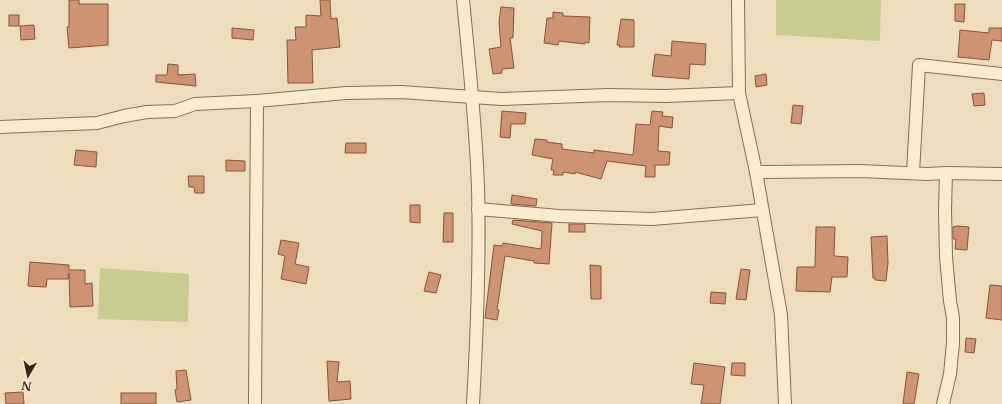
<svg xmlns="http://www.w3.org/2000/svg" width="1002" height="404" font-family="'Libre Baskerville',serif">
<rect width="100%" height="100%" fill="#eeddbd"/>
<!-- green -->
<g fill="#c8cc91">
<path d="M776 0H881L880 41 776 35Z"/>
<path d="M100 268 189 274 188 322 98 319Z"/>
</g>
<!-- building -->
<g fill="#cd9372" stroke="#85553c">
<path d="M69 0H79V4H108V45L69 48 67 27H69Z"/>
<path d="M320 0H330L331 19 337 18 340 47 312 50 313 83H288L287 40H296L295 27H306V15L321 16Z"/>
<path d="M955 4H965L964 22 955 21Z"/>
<path d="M501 7 514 8 513 38H510L514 68 502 69V73L493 74 489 49 501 47 499 22Z"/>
<path d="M553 12 563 13V16L590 17 589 43 585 42V44L559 41 558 45 544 43 547 18H553Z"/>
<rect x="9" y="15" width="10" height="11"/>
<path d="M621 19 634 20V47H619L620 45H617Z"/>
<path d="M34 25 35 39 21 40 20 26Z"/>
<path d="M232 28 254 30 253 40 232 38Z"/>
<path d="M989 28H1002V41L992 40 989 60 958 57 960 30 989 33Z"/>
<path d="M672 41 706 44 705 65 690 64 689 79 652 76 655 54 671 56Z"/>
<path d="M168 64 178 65V75L195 74 196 86 156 82V75H167Z"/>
<path d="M766 74 767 85 756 87 755 76Z"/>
<path d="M984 93 985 105 974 106 972 94Z"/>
<path d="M793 105 803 106 801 124 791 123Z"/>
<path d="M502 111 526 113 525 124H511L510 138 500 137Z"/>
<path d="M652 111 663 112 662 116 673 117 672 128 659 126 658 151 670 152 669 165H655V177H645L646 166 607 161 601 179 575 172V174L563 172V175H553L554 170H551L553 159 532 155 535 139 547 140V142L562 144V149L594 153V150L633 155 636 124 650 125Z"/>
<path d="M346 143H366V153H345Z"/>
<path d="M76 150 97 152 96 167 74 165Z"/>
<path d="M226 160 245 161V171H226Z"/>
<path d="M188 176H204V193H195L194 187H189Z"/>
<path d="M512 195 537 199 536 206 511 204Z"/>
<path d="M410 205H420V223L410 222Z"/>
<path d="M444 213H453V242H443Z"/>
<path d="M513 220 552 223 549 264 534 263V261L505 256 497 310H499L497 320 485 318 494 245 502 246 503 243 541 249 542 231 512 224Z"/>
<rect x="569" y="224" width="16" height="8"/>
<path d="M957 226 969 227 967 250 955 249 956 239H953V227Z"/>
<path d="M816 227H835L834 256 848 257 847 277H832L830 292 796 291 797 267H815Z"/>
<path d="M887 236 888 263 886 281 875 280V278H873L871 237Z"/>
<path d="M281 240 299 243 295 264 309 267 306 284 281 279 285 256 278 254Z"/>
<path d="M30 262 69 265V270H85V284L92 283 93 306 70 307 69 273 68 279H47L46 287 28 286Z"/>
<path d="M590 265 601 266V299H591Z"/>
<path d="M741 269 750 270 746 300 736 299Z"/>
<path d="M429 272 441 275 436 293 424 291Z"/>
<path d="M990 285 1002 286V320L986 318Z"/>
<path d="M711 292 726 293 725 304 710 303Z"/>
<path d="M966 338 976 339 974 353 965 352Z"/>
<path d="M327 361 339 362 337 382 350 381 351 399 329 401Z"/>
<path d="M694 363 725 367 720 404H701L704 385 691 384Z"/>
<path d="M732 363H745V376L731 375Z"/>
<path d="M186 370 191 400 177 402 175 390 177 389 176 371Z"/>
<path d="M907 372 919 374 914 404H903Z"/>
<path d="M23 392 24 404H6L5 393Z"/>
<rect x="121" y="393" width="35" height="11"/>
</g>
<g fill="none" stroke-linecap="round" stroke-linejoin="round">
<!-- minor casing -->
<g stroke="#866d56" stroke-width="14">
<g id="minor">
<path d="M463 0C469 63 476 125 478 188 480 260 477 332 473 404"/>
<path d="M738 0 739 93 756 172 781 315 785 404"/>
<path d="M0 127 97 123 124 116 147 112 175 111 195 104 257 101 346 93 401 92 501 99 608 95 665 96 739 93"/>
<path d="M756 172 860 171 927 174 946 173 1002 174"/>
<path d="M913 173 919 65 1002 74"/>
<path d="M478 209 559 216 652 219 762 210"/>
<path d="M255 404 257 101"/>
<path d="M943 404 950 374 953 343V318L950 301 946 257 945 209 946 173"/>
</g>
</g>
<!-- minor -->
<use href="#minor" stroke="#f9ebd0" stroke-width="12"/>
</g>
<!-- north arrow -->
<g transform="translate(28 376) rotate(189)" stroke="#f5e7cc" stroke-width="3" paint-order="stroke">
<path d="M0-3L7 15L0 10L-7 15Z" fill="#35261b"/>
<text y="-6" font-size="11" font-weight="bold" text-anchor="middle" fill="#35261b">N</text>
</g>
</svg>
